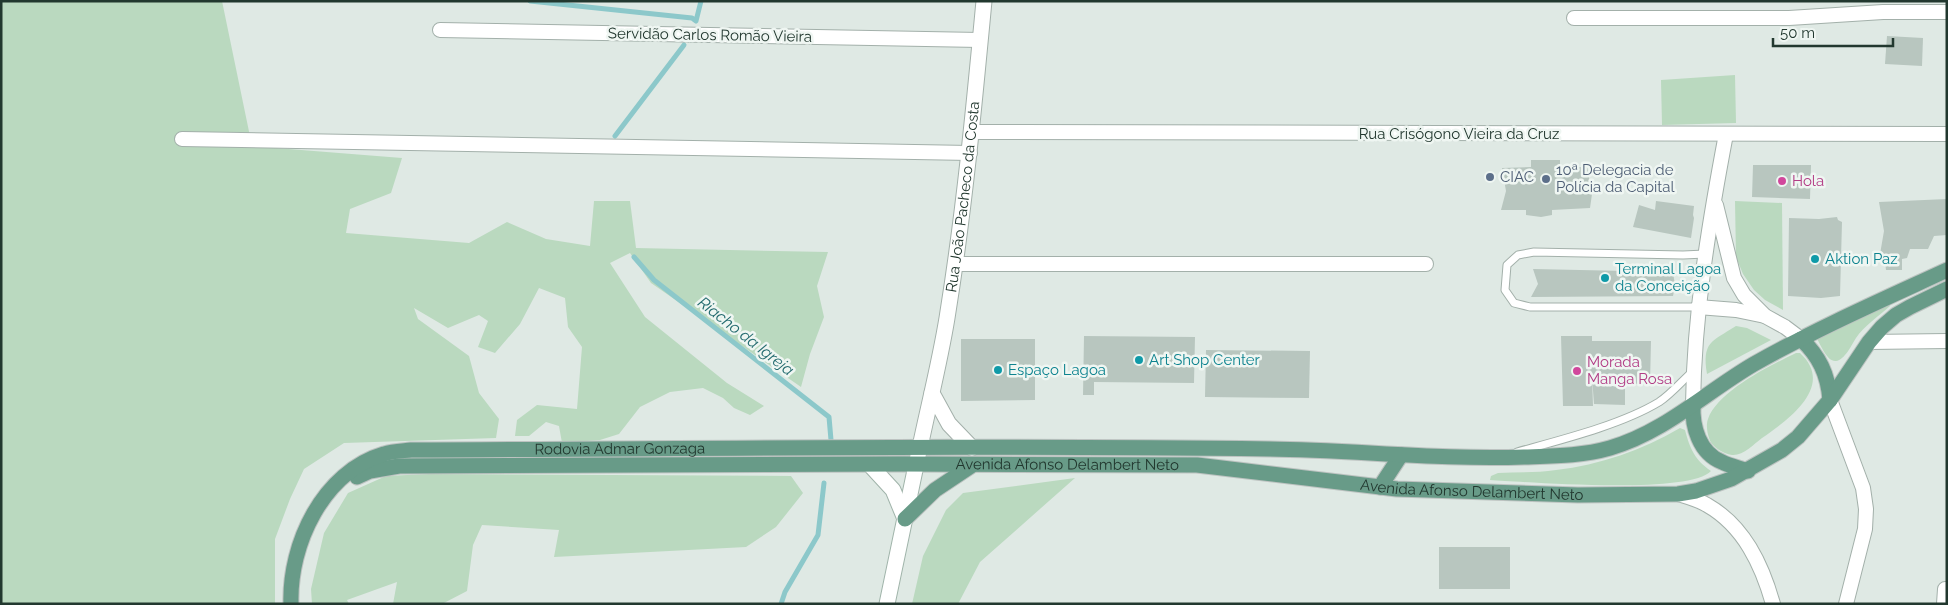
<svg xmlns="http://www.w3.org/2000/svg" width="1948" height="605" font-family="Raleway,sans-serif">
<rect width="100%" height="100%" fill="#dfe9e4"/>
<!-- green -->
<g fill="#bad9bf">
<path d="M1 1H222L252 146 402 158 391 193 350 209 346 233 469 243 507 222 546 239 590 246 594 201H630L636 248 828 252 817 286 824 317 810 354 801 387 651 283 630 253 610 263 645 317 727 383 764 406 750 415 734 408 723 398 703 388 670 392 640 407 619 434 600 440 562 443 559 426 546 422 529 436H515L517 420 537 405 577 409 582 347 568 327 565 298 539 288 520 324 495 353 478 347 488 321 479 315 448 328 414 308 418 319 469 356 479 393 499 419 496 438 344 443 304 469 290 499 275 539V604H1Z"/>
<path d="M1735 75 1736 123 1662 125 1661 80Z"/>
<path d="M1735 201 1782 203 1783 310 1765 300 1754 290 1743 274 1736 257Z"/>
<path d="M1889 304 1890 306C1879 316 1864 326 1856 338 1852 344 1845 360 1836 361 1827 362 1821 345 1817 339Z"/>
<path d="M1736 326 1747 328 1771 340 1707 374C1702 342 1711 342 1736 326Z"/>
<path d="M1796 353H1800C1836 386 1788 420 1762 438 1754 444 1743 456 1732 455 1723 454 1711 446 1709 438 1707 432 1706 424 1708 419 1718 391 1771 365 1796 353Z"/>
<path d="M1680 428 1685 430C1690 449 1695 460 1711 471 1689 495 1527 482 1490 480L1491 476 1498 473C1517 472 1537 473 1556 470 1600 465 1642 450 1680 428Z"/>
<path d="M429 474 791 476 803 493 776 527 746 547 554 557 559 530 482 525 473 545 467 591 442 604H393L397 582 347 600 349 604H312L311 589 324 533 348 493 386 476Z"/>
<path d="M1075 478 980 562 958 604H912L923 556 946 510 963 493Z"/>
</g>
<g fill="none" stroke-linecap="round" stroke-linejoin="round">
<!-- stream -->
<g stroke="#8cc8ca" stroke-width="5">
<path d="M530 1 692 18 696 21 701 1"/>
<path d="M615 136 684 45"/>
<path d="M634 257 654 280 829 417 831 440"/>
<path d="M781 604 785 592 818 535 824 483"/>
</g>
</g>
<!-- building -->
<g fill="#b8c6bf">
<path d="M1887 36 1923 38 1922 66 1885 64Z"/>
<path d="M1531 160H1560V167H1587L1592 194 1590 208 1552 210V215L1541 217 1526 215V210H1501L1506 191 1502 168 1531 167Z"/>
<path d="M1753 165H1811L1810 199 1752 197Z"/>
<path d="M1947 199V235L1934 236 1928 249H1910L1907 258 1902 259V270H1886L1885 261 1879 260 1884 231 1879 202Z"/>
<path d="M1656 201 1694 206 1693 215 1694 218 1691 238 1633 227 1639 205 1655 210Z"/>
<path d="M1837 217 1838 220 1842 222 1840 296 1821 298 1788 296 1789 218 1819 219Z"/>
<path d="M1533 269 1673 272 1675 286 1673 296 1531 297 1538 284Z"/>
<path d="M1084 336 1195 337 1194 383 1094 382V395H1083Z"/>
<path d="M1561 336H1592V341H1651L1650 384H1625V405L1594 404 1592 377 1593 406H1563Z"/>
<path d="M961 339H1035V400L961 401Z"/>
<path d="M1206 350 1310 351 1309 398 1205 397Z"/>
<rect x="1439" y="547" width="71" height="42"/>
</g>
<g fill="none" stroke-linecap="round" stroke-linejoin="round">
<!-- service casing -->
<g stroke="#a3b0aa" stroke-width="9">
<g id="service">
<path d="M1698 307H1530L1514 303 1505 290 1507 265 1518 255 1534 252 1683 255 1705 254"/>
<path d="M1517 452C1560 440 1621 425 1659 402 1671 394 1682 381 1693 371"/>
</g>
</g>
<!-- minor casing -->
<g stroke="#a3b0aa" stroke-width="16">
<g id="minor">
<path d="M1574 18H1789L1883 12H1947"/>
<path d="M440 30 980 40"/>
<path d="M972 132 1947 134"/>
<path d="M182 139 970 153"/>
<path d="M1716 205 1734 278 1744 295 1765 316 1785 327 1801 339"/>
<path d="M956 264H1426"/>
<path d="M1698 307 1736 310 1765 316"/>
<path d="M1869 342 1947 341"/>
<path d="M1830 400 1863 488 1866 509 1865 529 1846 604"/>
<path d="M1693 405C1694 313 1709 224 1726 134"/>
<path d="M1678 494C1688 497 1699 500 1707 505 1744 526 1762 565 1773 604"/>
<path d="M1944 604 1945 589H1947"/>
</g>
</g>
<!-- tertiary casing -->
<g stroke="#a3b0aa" stroke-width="17">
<g id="tertiary">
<path d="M932 393 949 424 972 448"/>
<path id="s1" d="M920 447C929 404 940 361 947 318 964 213 974 107 984 1"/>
</g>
</g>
<!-- secondary casing -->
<g stroke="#a0b4aa" stroke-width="17">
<g id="secondary">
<path d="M870 465 893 490 905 519"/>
<path d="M887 604 919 451"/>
</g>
</g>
<!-- primary casing -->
<g stroke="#bdc3c1" stroke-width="17">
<g id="primary">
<path d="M1801 339C1819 356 1828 374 1830 400"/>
<path d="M1693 405C1692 426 1699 453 1722 462 1730 466 1740 468 1748 471"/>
<path id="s2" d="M357 477 370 471 399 466 901 464 1197 465 1397 489 1578 495 1678 494 1696 491 1731 479 1782 450 1798 437 1830 400 1869 342 1882 327 1896 315 1910 307 1947 289"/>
<path d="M1380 487 1401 455"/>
<path d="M905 519 935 490 971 466"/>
<path id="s3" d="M291 604C289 544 323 472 384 454 393 451 402 451 411 450 697 449 984 445 1270 449 1355 450 1439 460 1524 457 1554 456 1582 456 1610 448 1665 432 1706 392 1754 364 1816 329 1882 300 1947 270"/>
</g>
</g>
<!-- service -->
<use href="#service" stroke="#fff" stroke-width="7"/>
<!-- minor -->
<use href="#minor" stroke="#fff" stroke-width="14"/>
<!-- tertiary -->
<use href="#tertiary" stroke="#fff" stroke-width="15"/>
<!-- secondary -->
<use href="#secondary" stroke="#fff" stroke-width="15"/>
<!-- primary -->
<use href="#primary" stroke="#689b88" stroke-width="15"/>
</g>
<!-- markers -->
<g fill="#5c6f8a" stroke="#eff6f2" stroke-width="2">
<circle cx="1490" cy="177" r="5"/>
<circle cx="1546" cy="179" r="5"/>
</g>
<g fill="#d1479c" stroke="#eff6f2" stroke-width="2">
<circle cx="1782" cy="181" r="5"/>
<circle cx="1577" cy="371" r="5"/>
</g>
<g fill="#0f9aa8" stroke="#eff6f2" stroke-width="2">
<circle cx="1815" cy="259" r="5"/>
<circle cx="1605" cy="278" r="5"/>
<circle cx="1139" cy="360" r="5"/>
<circle cx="998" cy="370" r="5"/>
</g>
<g text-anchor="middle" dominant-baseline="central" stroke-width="5" stroke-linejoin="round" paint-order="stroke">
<!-- street labels -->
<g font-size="15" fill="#22382f" stroke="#eff6f2">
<text transform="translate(710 35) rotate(1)">Servidão Carlos Romão Vieira</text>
<text x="1459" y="134">Rua Crisógono Vieira da Cruz</text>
<text stroke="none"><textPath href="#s1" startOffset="254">Rua João Pacheco da Costa</textPath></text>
<text stroke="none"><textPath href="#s3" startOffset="425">Rodovia Admar Gonzaga</textPath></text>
<text stroke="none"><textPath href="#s2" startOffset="712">Avenida Afonso Delambert Neto</textPath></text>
<text stroke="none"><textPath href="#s2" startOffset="1118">Avenida Afonso Delambert Neto</textPath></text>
</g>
<!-- service labels -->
<g font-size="15" fill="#4e5e75" stroke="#eff6f2" text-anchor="start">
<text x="1556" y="170">10ª Delegacia de<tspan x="1556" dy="17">Polícia da Capital</tspan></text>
<text x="1500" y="177">CIAC</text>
</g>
<!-- hotel labels -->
<g font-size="15" fill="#b23c85" stroke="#eff6f2" text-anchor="start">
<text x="1792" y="181">Hola</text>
<text x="1587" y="362">Morada<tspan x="1587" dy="17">Manga Rosa</tspan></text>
</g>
<!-- culture labels -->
<g font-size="15" fill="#0d838f" stroke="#eff6f2" text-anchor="start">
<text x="1825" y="259">Aktion Paz</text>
<text x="1615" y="269">Terminal Lagoa<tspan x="1615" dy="17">da Conceição</tspan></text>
<text x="1149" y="360">Art Shop Center</text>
<text x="1008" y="370">Espaço Lagoa</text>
</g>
<!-- water labels -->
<g font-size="16" font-style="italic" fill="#226a6e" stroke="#eff6f2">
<text transform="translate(746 336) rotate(38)">Riacho da Igreja</text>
</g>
</g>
<!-- border -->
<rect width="1948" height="605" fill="none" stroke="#22382f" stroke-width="5"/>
<!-- scale -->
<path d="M1773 38v8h120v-8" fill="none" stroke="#22382f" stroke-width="2.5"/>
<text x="1780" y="38" font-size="15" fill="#22382f" stroke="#eff6f2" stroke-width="4" paint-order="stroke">50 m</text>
</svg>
